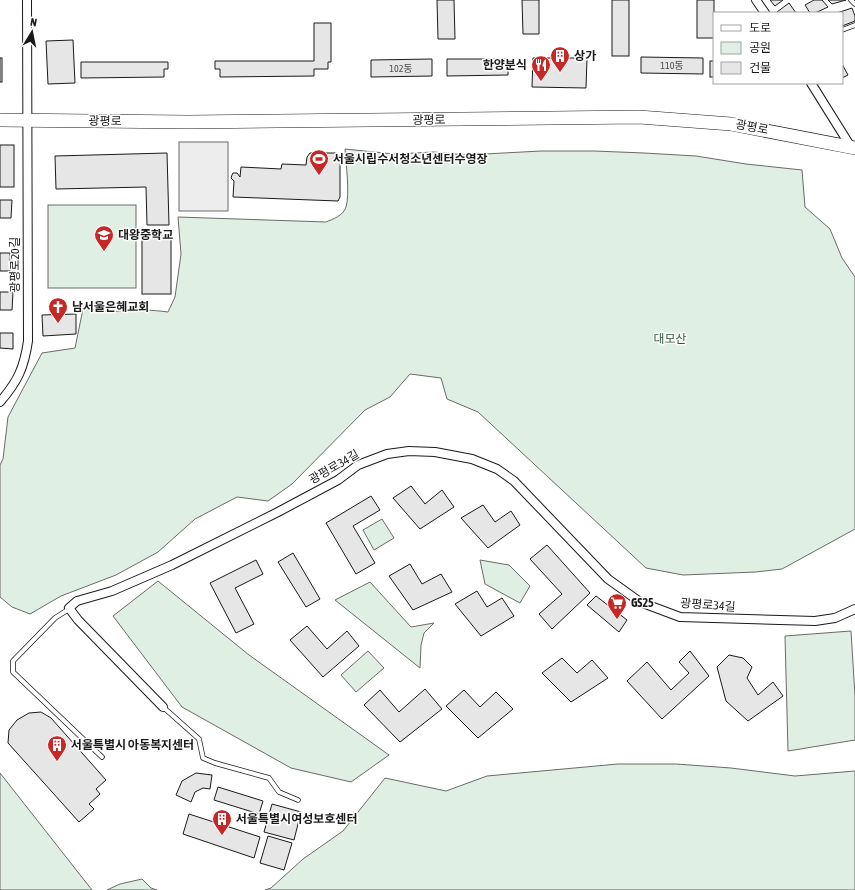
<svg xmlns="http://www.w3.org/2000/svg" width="855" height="890" font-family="'Asap Condensed','Noto Sans KR',sans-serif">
<rect width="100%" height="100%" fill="#fff"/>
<!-- green -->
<g fill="#e0efe3" stroke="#6a6a6a">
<path d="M345 149 394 154 434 152 466 155 541 151H594L644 153 696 156 746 164 802 170 805 207 830 229 842 258 855 277V529L782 569 756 572 683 575 646 568 478 412 447 399 441 378 410 374 390 397 365 410 292 484 268 501 237 497 195 519 158 552 116 575 61 596 30 614 12 607 0 597V465L3 459 8 417 42 353 75 348 83 309C104 314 122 310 143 310 151 310 160 311 168 312L175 297 181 254 178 217 326 222C333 219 343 216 346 207 350 194 346 164 345 149Z"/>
<rect x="48" y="205" width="88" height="83"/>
<path d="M382 519 394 538 374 550 363 530Z"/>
<path d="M480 560 509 565 530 586 520 603 485 584Z"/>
<path d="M158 581 249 655 389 755 351 782 291 768 182 707 113 616Z"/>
<path d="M370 582 411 627 434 623 424 633 421 645 420 668 335 600Z"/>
<path d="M851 631 855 696V740L788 751 785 636Z"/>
<path d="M368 651 384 668 356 692 341 675Z"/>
<path d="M618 764H676L731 768 795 776 855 771V890H265L271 888 303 859 343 831 385 778 446 791 487 776Z"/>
<path d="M0 773 92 890H0Z"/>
<path d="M142 879 151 888 157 890H107L120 884Z"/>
</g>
<!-- parking -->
<rect fill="#ededed" stroke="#6a6a6a" x="179" y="142" width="49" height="69"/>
<!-- building -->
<g fill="#e6e6e6" stroke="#1a1a1a">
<path d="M437 0H454L455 39H438Z"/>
<path d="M522 0H539V34H523Z"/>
<rect x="612" y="0" width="17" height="56"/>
<rect x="697" y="0" width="17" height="38"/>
<path d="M770 0H783L775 6Z"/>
<path d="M814 0H822L828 7 815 13H810L805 5Z"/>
<path d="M828 0H846L832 4Z"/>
<path d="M789 3 796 13H777V12Z"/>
<path d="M852 8 855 16V21L842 26V13H837Z"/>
<path d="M314 23H331V62H328V69H314V76L220 77V69H215V61H314Z"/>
<path d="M73 40 75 83 48 84 46 41Z"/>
<path d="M641 57 703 58V74L641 73Z"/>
<rect x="0" y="58" width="2" height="24"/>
<path d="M533 58H587L586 88 532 87Z"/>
<path d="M432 59V76L371 77V60Z"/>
<path d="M447 59H508V75L447 76Z"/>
<rect x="710" y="61" width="4" height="16"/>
<path d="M81 62H168V69H164V77L81 78Z"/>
<path d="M842 64 848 75 842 78Z"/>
<rect x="0" y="145" width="14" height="42"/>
<path d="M167 153 169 225H147L146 187 56 189 55 156Z"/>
<path d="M310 153H336L340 156V197L338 201 233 197 234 181 231 178 232 175 233 173H237L240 177 241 167 281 169 282 164 306 165 307 157Z"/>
<path d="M0 200H12L11 218H0Z"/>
<rect x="142" y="231" width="29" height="63"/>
<rect x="0" y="253" width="10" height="18"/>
<path d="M0 292H13L12 310H0Z"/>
<path d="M76 314V334L43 336 42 315Z"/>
<path d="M0 333H13V349L0 348Z"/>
<path d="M411 486 425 504 442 490 454 507 420 529 393 498Z"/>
<path d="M371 496 380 510 353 526 375 563 356 574 326 523Z"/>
<path d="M483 505 495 522 511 511 520 525 488 548 461 518Z"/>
<path d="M547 545 590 593 552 629 539 614 562 594 530 559Z"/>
<path d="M293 553 320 599 306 607 278 562Z"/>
<path d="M256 560 263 574 235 588 254 624 236 633 210 583Z"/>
<path d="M410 564 422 584 441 574 452 592 413 610 389 576Z"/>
<path d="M477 591 487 607 502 598 514 616 481 636 455 604Z"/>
<path d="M596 596 627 620 619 632 587 605Z"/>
<path d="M307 626 327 649 347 631 359 646 323 677 290 640Z"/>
<path d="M690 651 709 676 662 719 627 681 647 662 671 690 689 673 679 662Z"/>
<path d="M729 655 743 658 752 667 747 678 758 695 773 682 783 696 748 721 726 701 717 667Z"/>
<path d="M562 658 577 673 592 660 608 678 571 702 542 673Z"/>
<path d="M425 689 442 709 400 742 364 705 380 690 399 712Z"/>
<path d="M464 690 480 707 496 692 513 709 478 738 446 706Z"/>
<path d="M41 712 51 718 106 780 96 789 100 794 89 804 94 809 79 822 8 743 9 730 17 720 29 713Z"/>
<path d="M196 773 212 775 210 789 203 788 195 792 191 802 176 795 182 781Z"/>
<path d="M218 787 263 801 259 814 214 800Z"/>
<path d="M272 804 301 812 294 840 264 832Z"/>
<path d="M189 814 260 837 254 858 183 834Z"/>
<path d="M268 836 292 843 284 870 260 863Z"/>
</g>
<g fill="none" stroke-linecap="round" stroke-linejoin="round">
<!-- service casing -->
<g stroke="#1a1a1a" stroke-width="5.5">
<g id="service">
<path d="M851 0 855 4"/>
<path d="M842 30 855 25"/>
<path d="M69 609 55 618 13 661V672L102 757"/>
<path d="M163 707 199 739 203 758 215 763 269 778 279 792 298 800"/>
</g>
</g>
<!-- minor casing -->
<g stroke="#1a1a1a" stroke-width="10">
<g id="minor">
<path d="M756 0 765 13"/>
<path d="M811 83 851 147"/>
<path d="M0 402C18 381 24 368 28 341L27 0"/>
<path d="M163 707 78 620 69 608 77 601 112 591 172 565 278 512 338 480 358 465 387 454 409 451 435 452 472 459 497 469 514 481 608 579 640 602 680 617 815 621 835 618 855 609"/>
</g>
</g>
<!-- primary casing -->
<g stroke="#1a1a1a" stroke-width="14">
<path id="primary" d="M0 120 188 122 639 117 731 124 855 148"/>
</g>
<!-- service -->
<use href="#service" stroke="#fff" stroke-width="4"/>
<!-- minor -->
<use href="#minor" stroke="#fff" stroke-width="8"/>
<!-- primary -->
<use href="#primary" stroke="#fff" stroke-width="13"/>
</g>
<!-- icons -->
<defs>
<g id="building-pin" transform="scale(1)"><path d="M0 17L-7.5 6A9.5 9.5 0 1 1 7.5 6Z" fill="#c62828" stroke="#fff"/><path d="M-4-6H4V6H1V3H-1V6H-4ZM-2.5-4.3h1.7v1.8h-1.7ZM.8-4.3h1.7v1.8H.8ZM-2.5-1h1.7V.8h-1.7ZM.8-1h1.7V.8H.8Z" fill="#fff"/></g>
<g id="restaurant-pin" transform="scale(1)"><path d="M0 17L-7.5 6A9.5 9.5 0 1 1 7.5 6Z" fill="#c62828" stroke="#fff"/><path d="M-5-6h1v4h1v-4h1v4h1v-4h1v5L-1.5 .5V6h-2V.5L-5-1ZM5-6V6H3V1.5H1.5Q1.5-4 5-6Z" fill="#fff"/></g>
<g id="stadium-pin" transform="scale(1)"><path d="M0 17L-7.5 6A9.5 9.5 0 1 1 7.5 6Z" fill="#c62828" stroke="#fff"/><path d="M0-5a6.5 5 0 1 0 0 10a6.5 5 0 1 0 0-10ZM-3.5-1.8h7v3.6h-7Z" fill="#fff"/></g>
<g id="school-pin" transform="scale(1)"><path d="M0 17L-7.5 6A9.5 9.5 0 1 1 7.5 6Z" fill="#c62828" stroke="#fff"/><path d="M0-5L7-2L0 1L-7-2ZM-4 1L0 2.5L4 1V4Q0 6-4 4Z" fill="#fff"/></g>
<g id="church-pin" transform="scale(1)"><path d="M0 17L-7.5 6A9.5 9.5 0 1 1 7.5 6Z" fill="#c62828" stroke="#fff"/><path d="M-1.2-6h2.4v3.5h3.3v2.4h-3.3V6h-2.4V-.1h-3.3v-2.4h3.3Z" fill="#fff"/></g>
<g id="supermarket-pin" transform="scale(1)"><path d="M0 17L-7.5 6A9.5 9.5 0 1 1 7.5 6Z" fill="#c62828" stroke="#fff"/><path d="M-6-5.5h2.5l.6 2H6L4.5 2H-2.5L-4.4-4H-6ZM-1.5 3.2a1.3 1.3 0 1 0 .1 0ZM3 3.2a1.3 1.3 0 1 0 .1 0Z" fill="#fff"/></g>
</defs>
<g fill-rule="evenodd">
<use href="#building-pin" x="560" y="56"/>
<use href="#restaurant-pin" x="541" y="65"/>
<use href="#stadium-pin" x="319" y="159"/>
<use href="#school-pin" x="104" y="235"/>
<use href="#church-pin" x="58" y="307"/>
<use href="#supermarket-pin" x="617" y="603"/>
<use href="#building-pin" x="57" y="745"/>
<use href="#building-pin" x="222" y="819"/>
</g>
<g text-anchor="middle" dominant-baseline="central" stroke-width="3" stroke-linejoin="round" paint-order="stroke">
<!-- number labels -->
<g font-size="10" fill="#4d4d4d">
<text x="672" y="65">110동</text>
<text x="401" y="68">102동</text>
</g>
<!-- poi labels -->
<g font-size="12" font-weight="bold" fill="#1a1a1a" stroke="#fff" text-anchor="start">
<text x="574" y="56">상가</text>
<text x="527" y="65" text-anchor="end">한양분식</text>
<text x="333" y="159">서울시립수서청소년센터수영장</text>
<text x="118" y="235">대왕중학교</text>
<text x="72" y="307">남서울은혜교회</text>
<text x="631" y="603">GS25</text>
<text x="71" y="745">서울특별시 아동복지센터</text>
<text x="236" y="819">서울특별시여성보호센터</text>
</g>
<!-- street labels -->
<g font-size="12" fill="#1a1a1a" stroke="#fff">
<text transform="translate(429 120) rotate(-1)">광평로</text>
<text transform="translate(105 121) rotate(1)">광평로</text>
<text transform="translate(752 127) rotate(10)">광평로</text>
<text transform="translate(15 265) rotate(-90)">광평로20길</text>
<text transform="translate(334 467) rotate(-30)">광평로34길</text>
<text transform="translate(708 605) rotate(4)">광평로34길</text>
</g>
<!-- park labels -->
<g font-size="12" fill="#2b5a34" stroke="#fff">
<text x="670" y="339">대모산</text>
</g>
</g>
<!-- legend -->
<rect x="713" y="12" width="130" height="72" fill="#ffffff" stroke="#a3a3a3"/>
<rect x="721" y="25" width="20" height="6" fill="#ffffff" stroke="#a3a3a3"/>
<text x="749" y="32" font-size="12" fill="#1a1a1a">도로</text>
<rect x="721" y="42" width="20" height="12" fill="#e0efe3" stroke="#a3a3a3"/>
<text x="749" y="52" font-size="12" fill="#1a1a1a">공원</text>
<rect x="721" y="62" width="20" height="12" fill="#e6e6e6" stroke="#a3a3a3"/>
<text x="749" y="72" font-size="12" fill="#1a1a1a">건물</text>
<!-- north arrow -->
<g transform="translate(32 32) rotate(10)" stroke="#ffffff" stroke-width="3" paint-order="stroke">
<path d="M0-3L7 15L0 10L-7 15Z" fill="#1a1a1a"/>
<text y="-6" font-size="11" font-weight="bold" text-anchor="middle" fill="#1a1a1a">N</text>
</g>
</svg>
